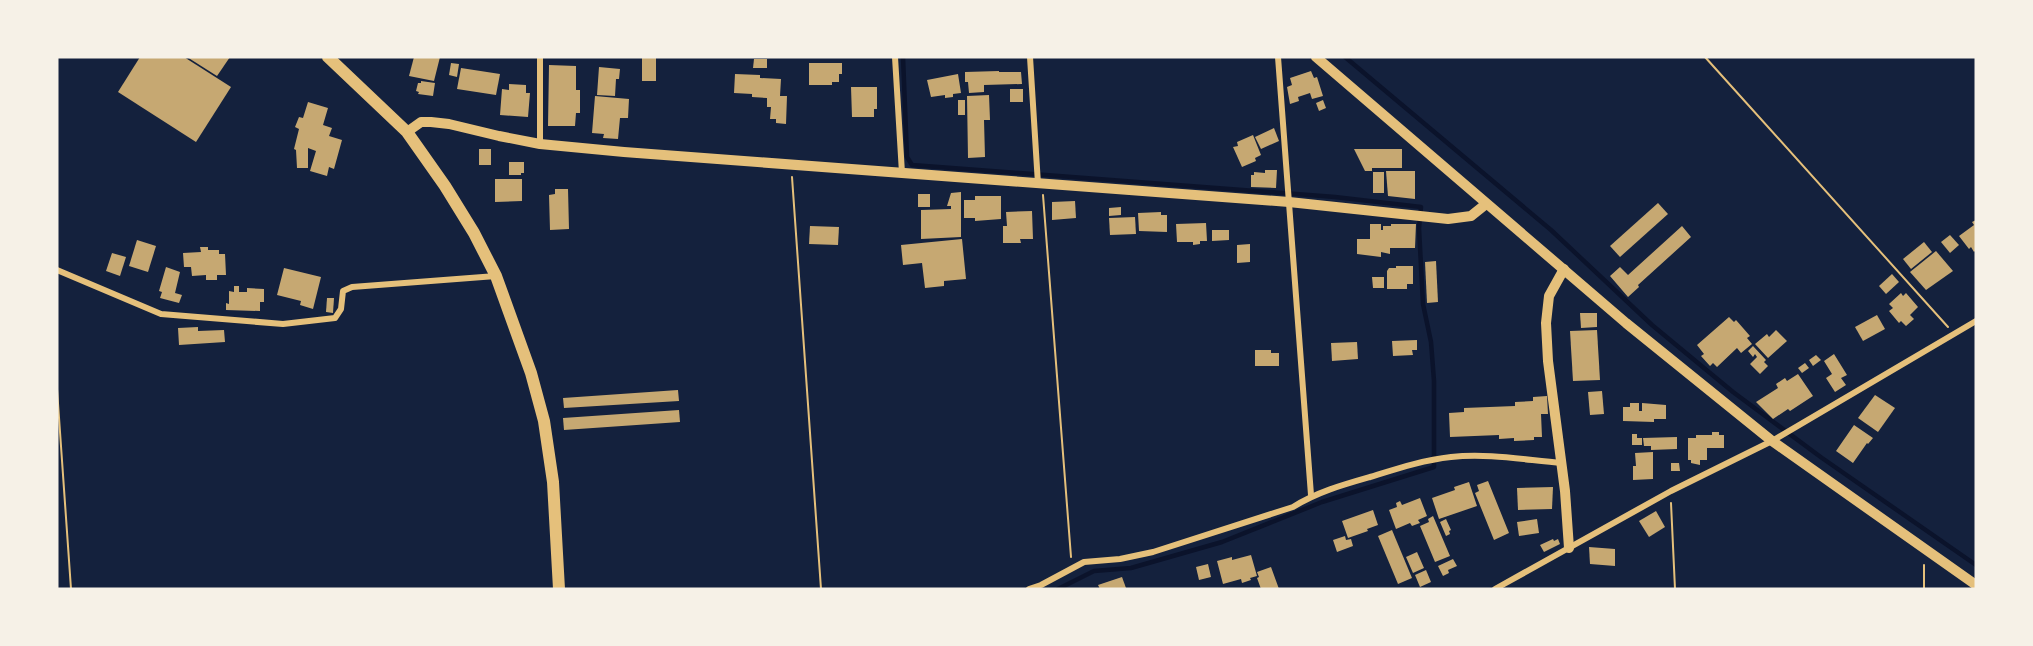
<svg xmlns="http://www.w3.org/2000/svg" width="2033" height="646" font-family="'Public Sans',sans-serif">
<rect width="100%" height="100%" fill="#14213d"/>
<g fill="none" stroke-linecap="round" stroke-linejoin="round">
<!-- stream -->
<g stroke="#0b132b" stroke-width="4.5">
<path d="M903 57 907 157 912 165 1335 197 1421 207 1419 228 1423 304 1431 342 1434 381V467L1322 502 1222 542 1131 568 1094 571 1058 589"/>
<path d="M1345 57 1551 230 1652 325 1733 392 1822 458 1976 565"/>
</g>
</g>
<!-- building -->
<g fill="#c6a872">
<path d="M140 57H184L231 87 196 142 118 92Z"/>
<path d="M187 57H230L217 76Z"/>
<path d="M414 57H440L434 81 409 76Z"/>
<rect x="642" y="57" width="14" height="24"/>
<path d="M754 59H767V68H753Z"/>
<path d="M451 63 459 64 457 77 449 75Z"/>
<path d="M809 63H842V74H839V82H832V85H809Z"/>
<path d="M549 65 576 66V90H580V113H576L575 126H548Z"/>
<path d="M599 67 620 69 619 79H616L615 96 597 95Z"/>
<path d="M461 68 500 74 496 95 457 89Z"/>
<path d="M999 71V72H1021L1022 84 984 85V92L969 93 968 82H965V72Z"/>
<path d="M1311 71 1314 78 1317 77 1323 96 1312 99 1310 93 1298 97 1299 101 1290 104 1287 87 1292 85 1290 78Z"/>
<path d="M735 74 760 75V78L781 79 780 96H787L786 124 776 123V119H770L771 107H767V98L752 97V94L734 93Z"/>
<path d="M958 74 961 93 953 94V97L945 98V95L931 97 927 80Z"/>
<path d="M421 81 435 83 433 96 418 94 419 92 416 91 418 83H421Z"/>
<path d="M509 84 526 85V93H530L528 117 500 115 502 89 509 90Z"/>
<path d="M851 87H877V109H874V117H852Z"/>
<rect x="1010" y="89" width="13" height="13"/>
<path d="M989 95 990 120H984L985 157 968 158 967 96Z"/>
<path d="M595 96 629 99 628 118H620L618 139 603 138 604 134 592 133Z"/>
<rect x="958" y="100" width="7" height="15"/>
<path d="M1323 100 1326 108 1319 111 1316 103Z"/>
<path d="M308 102 328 108 323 125 332 128 329 136 342 140 334 169 329 167 327 176 310 171 316 151 308 148V168H297L296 150 294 149 299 129 295 127 299 117 303 118Z"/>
<path d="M1274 128 1279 141 1261 149 1255 137Z"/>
<path d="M1253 135 1261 155 1255 158 1256 161 1242 167 1233 147 1238 146 1237 142Z"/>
<rect x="479" y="149" width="12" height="16"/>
<path d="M1354 149H1402V168H1372V171H1365Z"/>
<path d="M509 162H524V173H521V175H509Z"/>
<path d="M1265 170H1277L1276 188 1251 187V175H1254V172L1265 173Z"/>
<path d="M1386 171H1415V199L1388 196Z"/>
<rect x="1373" y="172" width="11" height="21"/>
<path d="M495 179H522V201L495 202Z"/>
<path d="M555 189H568L569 229 550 230 549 195 555 194Z"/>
<path d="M961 192V237L921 239V210L951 209V206H947L951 193Z"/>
<rect x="918" y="194" width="12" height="13"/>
<path d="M975 196H1001V219L975 221V218H964V200H975Z"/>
<path d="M1075 201 1076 218 1052 220V202Z"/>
<path d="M1658 203 1668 214 1620 257 1610 246Z"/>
<path d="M1121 207V215L1109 216V208Z"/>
<path d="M1032 211 1033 239H1020L1021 243H1003V226H1007L1006 212Z"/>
<path d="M1161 212V215H1167V232L1139 231 1138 213Z"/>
<path d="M1135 217 1136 234 1110 235 1109 218Z"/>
<path d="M1976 220V250L1974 252 1971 247 1969 249 1959 236 1974 225 1972 222Z"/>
<path d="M1206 223 1207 241H1200V244L1193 245V242H1177L1176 224Z"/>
<path d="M1370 224H1381V230H1383V226H1391V224H1416L1415 248H1390V254L1381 252V257L1357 254V239H1370Z"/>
<path d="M810 226 839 227 838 245 809 244Z"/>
<path d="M1682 226 1691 237 1638 285 1639 287 1628 297 1610 276 1620 267 1628 275Z"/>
<path d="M1212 230H1229V240L1212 241Z"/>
<path d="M1950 235 1959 245 1950 253 1941 242Z"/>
<path d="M962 239 966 279 944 281V286L925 288 922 263 903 265 901 245Z"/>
<path d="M137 240 156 246 148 272 129 266Z"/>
<path d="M1924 242 1932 252 1911 269 1903 259Z"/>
<path d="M1250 244V262L1237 263V245Z"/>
<path d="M200 247H208V250H219V254H225L226 275H217V280H206V275L192 276 191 267H184L183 253 201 252Z"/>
<path d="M1936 251 1953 271 1926 290 1910 272Z"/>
<path d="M112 253 126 257 120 276 106 271Z"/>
<path d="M1436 261 1438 302 1427 303 1425 262Z"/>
<path d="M1396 266H1413V284H1407V289H1387V271L1389 268H1396Z"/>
<path d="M166 267 180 272 175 293 182 295 179 303 160 298 162 292 159 291Z"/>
<path d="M284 268 321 277 313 309 300 305 301 301 277 295Z"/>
<path d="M1892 274 1899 282 1886 294 1879 286Z"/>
<path d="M1372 277H1384V288H1373Z"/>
<path d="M234 286H239V292H247V288L264 289V302H260V311L226 310V303L229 304V291L234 292Z"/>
<path d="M1901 293 1903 296 1906 293 1918 307 1910 315 1914 319 1906 326 1901 321 1899 323 1889 311 1893 308 1889 304Z"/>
<path d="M327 298H334L333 313 326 312Z"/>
<path d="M1580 313H1597V327L1581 328Z"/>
<path d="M1877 315 1885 329 1863 341 1855 327Z"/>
<path d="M1729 317 1734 322 1736 320 1750 336 1747 338 1752 344 1741 353 1737 348 1717 367 1713 363 1710 366 1701 356 1704 354 1697 345Z"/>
<path d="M198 327V331L224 330 225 342 179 345 178 328Z"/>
<path d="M1597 330 1600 380 1573 381 1570 331Z"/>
<path d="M1776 330 1787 341 1768 358 1755 344 1767 334 1769 337Z"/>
<path d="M1417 340V350H1412L1413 355 1393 356 1392 341Z"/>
<path d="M1357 342 1358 359 1332 361 1331 343Z"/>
<path d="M1753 346 1766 360 1764 362 1768 366 1760 374 1750 364 1757 357 1755 354 1753 357 1748 351Z"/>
<path d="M1255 350H1271V353H1279V366H1255Z"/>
<path d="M1834 354 1847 375 1841 378 1846 385 1835 392 1826 378 1832 374 1824 361Z"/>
<path d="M1816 355 1821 360 1813 366 1809 360Z"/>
<path d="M1805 363 1809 368 1802 373 1798 368Z"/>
<path d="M1798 374 1813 396 1790 411 1788 409 1773 419 1756 402 1778 388 1776 384 1785 378 1787 381Z"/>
<path d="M678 390 679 401 564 408 563 398Z"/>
<path d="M1602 391 1604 414 1590 415 1588 392Z"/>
<path d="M1875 395 1895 408 1878 432 1858 418Z"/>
<path d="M1547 396 1548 414H1541L1542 437H1534V440L1514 441V438L1499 439V435L1450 437 1449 413 1464 412V408L1515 406V402L1533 401V397Z"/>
<path d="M1630 403H1639V411H1642V403L1666 405V419H1654V422L1623 421V407H1630Z"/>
<path d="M679 410 680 422 564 430 563 418Z"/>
<path d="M1854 425 1873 438 1868 444 1867 443 1853 463 1836 451Z"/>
<path d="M1712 432H1719V435H1724V448H1707V460H1700V465L1691 463V460H1688V438H1696V435H1712Z"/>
<path d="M1632 434H1637V438H1642V445H1632Z"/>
<path d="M1677 437V449L1651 450V446H1644L1643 438Z"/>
<path d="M1653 452V479L1633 480V466H1636L1635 453Z"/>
<path d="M1671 463H1679L1680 471H1671Z"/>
<path d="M1488 481 1509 533 1494 540 1475 493 1479 491 1477 485Z"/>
<path d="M1469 482 1477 506 1439 519 1432 498 1455 490 1454 487Z"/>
<path d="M1553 487 1552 509 1518 510 1517 488Z"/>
<path d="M1420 498 1427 516 1418 520 1420 523 1412 526 1410 523 1396 529 1389 510 1397 507 1396 503 1400 501 1402 505Z"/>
<path d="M1373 510 1378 525 1367 529 1368 531 1348 538 1342 521Z"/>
<path d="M1656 511 1665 527 1649 537 1639 521Z"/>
<path d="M1433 516 1450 556 1435 562 1420 526 1429 522 1428 519Z"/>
<path d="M1446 519 1451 530 1449 531 1450 534 1446 536 1440 522Z"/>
<path d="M1537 519 1539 533 1519 536 1517 522Z"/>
<path d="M1392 530 1412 578 1398 584 1378 536Z"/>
<path d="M1345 536 1346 540 1351 539 1353 546 1337 552 1333 540Z"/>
<path d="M1553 539 1554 541 1558 539 1560 544 1544 552 1540 545Z"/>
<path d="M1589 547 1615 549V566L1590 564Z"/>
<path d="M1417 552 1424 568 1413 573 1406 557Z"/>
<path d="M1251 555 1257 576 1250 578 1251 580 1242 583 1241 579 1223 584 1217 561 1232 557V560Z"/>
<path d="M1453 559 1457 566 1448 570 1449 573 1443 576 1438 566Z"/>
<path d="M1208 564 1211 577 1199 580 1196 567Z"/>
<path d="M1271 567 1279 589H1261L1257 578 1259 577 1257 572Z"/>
<path d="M1426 570 1431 582 1420 587 1415 575Z"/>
<path d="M1122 577 1126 588 1100 589 1098 585Z"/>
</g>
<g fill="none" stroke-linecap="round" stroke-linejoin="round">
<!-- path -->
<g stroke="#e5c07b" stroke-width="2">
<path d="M1705 57 1948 327"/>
<path d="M792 177 821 589"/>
<path d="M1043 195 1071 557"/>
<path d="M57 389 71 589"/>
<path d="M1671 503 1675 589"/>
<path d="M1924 565V589"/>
</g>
<!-- minor -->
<g stroke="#e5c07b" stroke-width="6">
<path d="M540 57V144"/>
<path d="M895 57 902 173"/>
<path d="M1030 57 1038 184"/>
<path d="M1278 57 1311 495"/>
<path d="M57 270 161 314 283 324 335 318 341 309 343 291 352 287 496 276"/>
<path d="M1029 589 1041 585 1084 562 1120 559 1153 552 1293 507C1317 492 1342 485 1370 477 1396 469 1423 460 1451 457 1488 453 1525 460 1562 463"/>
<path d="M1495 589 1671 491 1772 441 1976 321"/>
</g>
<!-- tertiary -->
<g stroke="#e5c07b" stroke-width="10">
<path d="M1316 57 1626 323 1772 441 1976 585"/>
<path d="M407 132 421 122H431L449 124 499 136 540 144 624 152 1289 202 1448 219 1471 216 1486 204"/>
<path d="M1564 269 1549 296 1546 323 1548 361 1565 491 1569 548"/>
</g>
<!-- secondary -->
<path stroke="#e5c07b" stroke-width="12" d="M328 57 407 132 445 186 474 233 496 276 531 373 544 421 553 482 559 589"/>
</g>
<!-- border -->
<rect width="2033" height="646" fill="none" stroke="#f6f1e7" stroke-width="117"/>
</svg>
